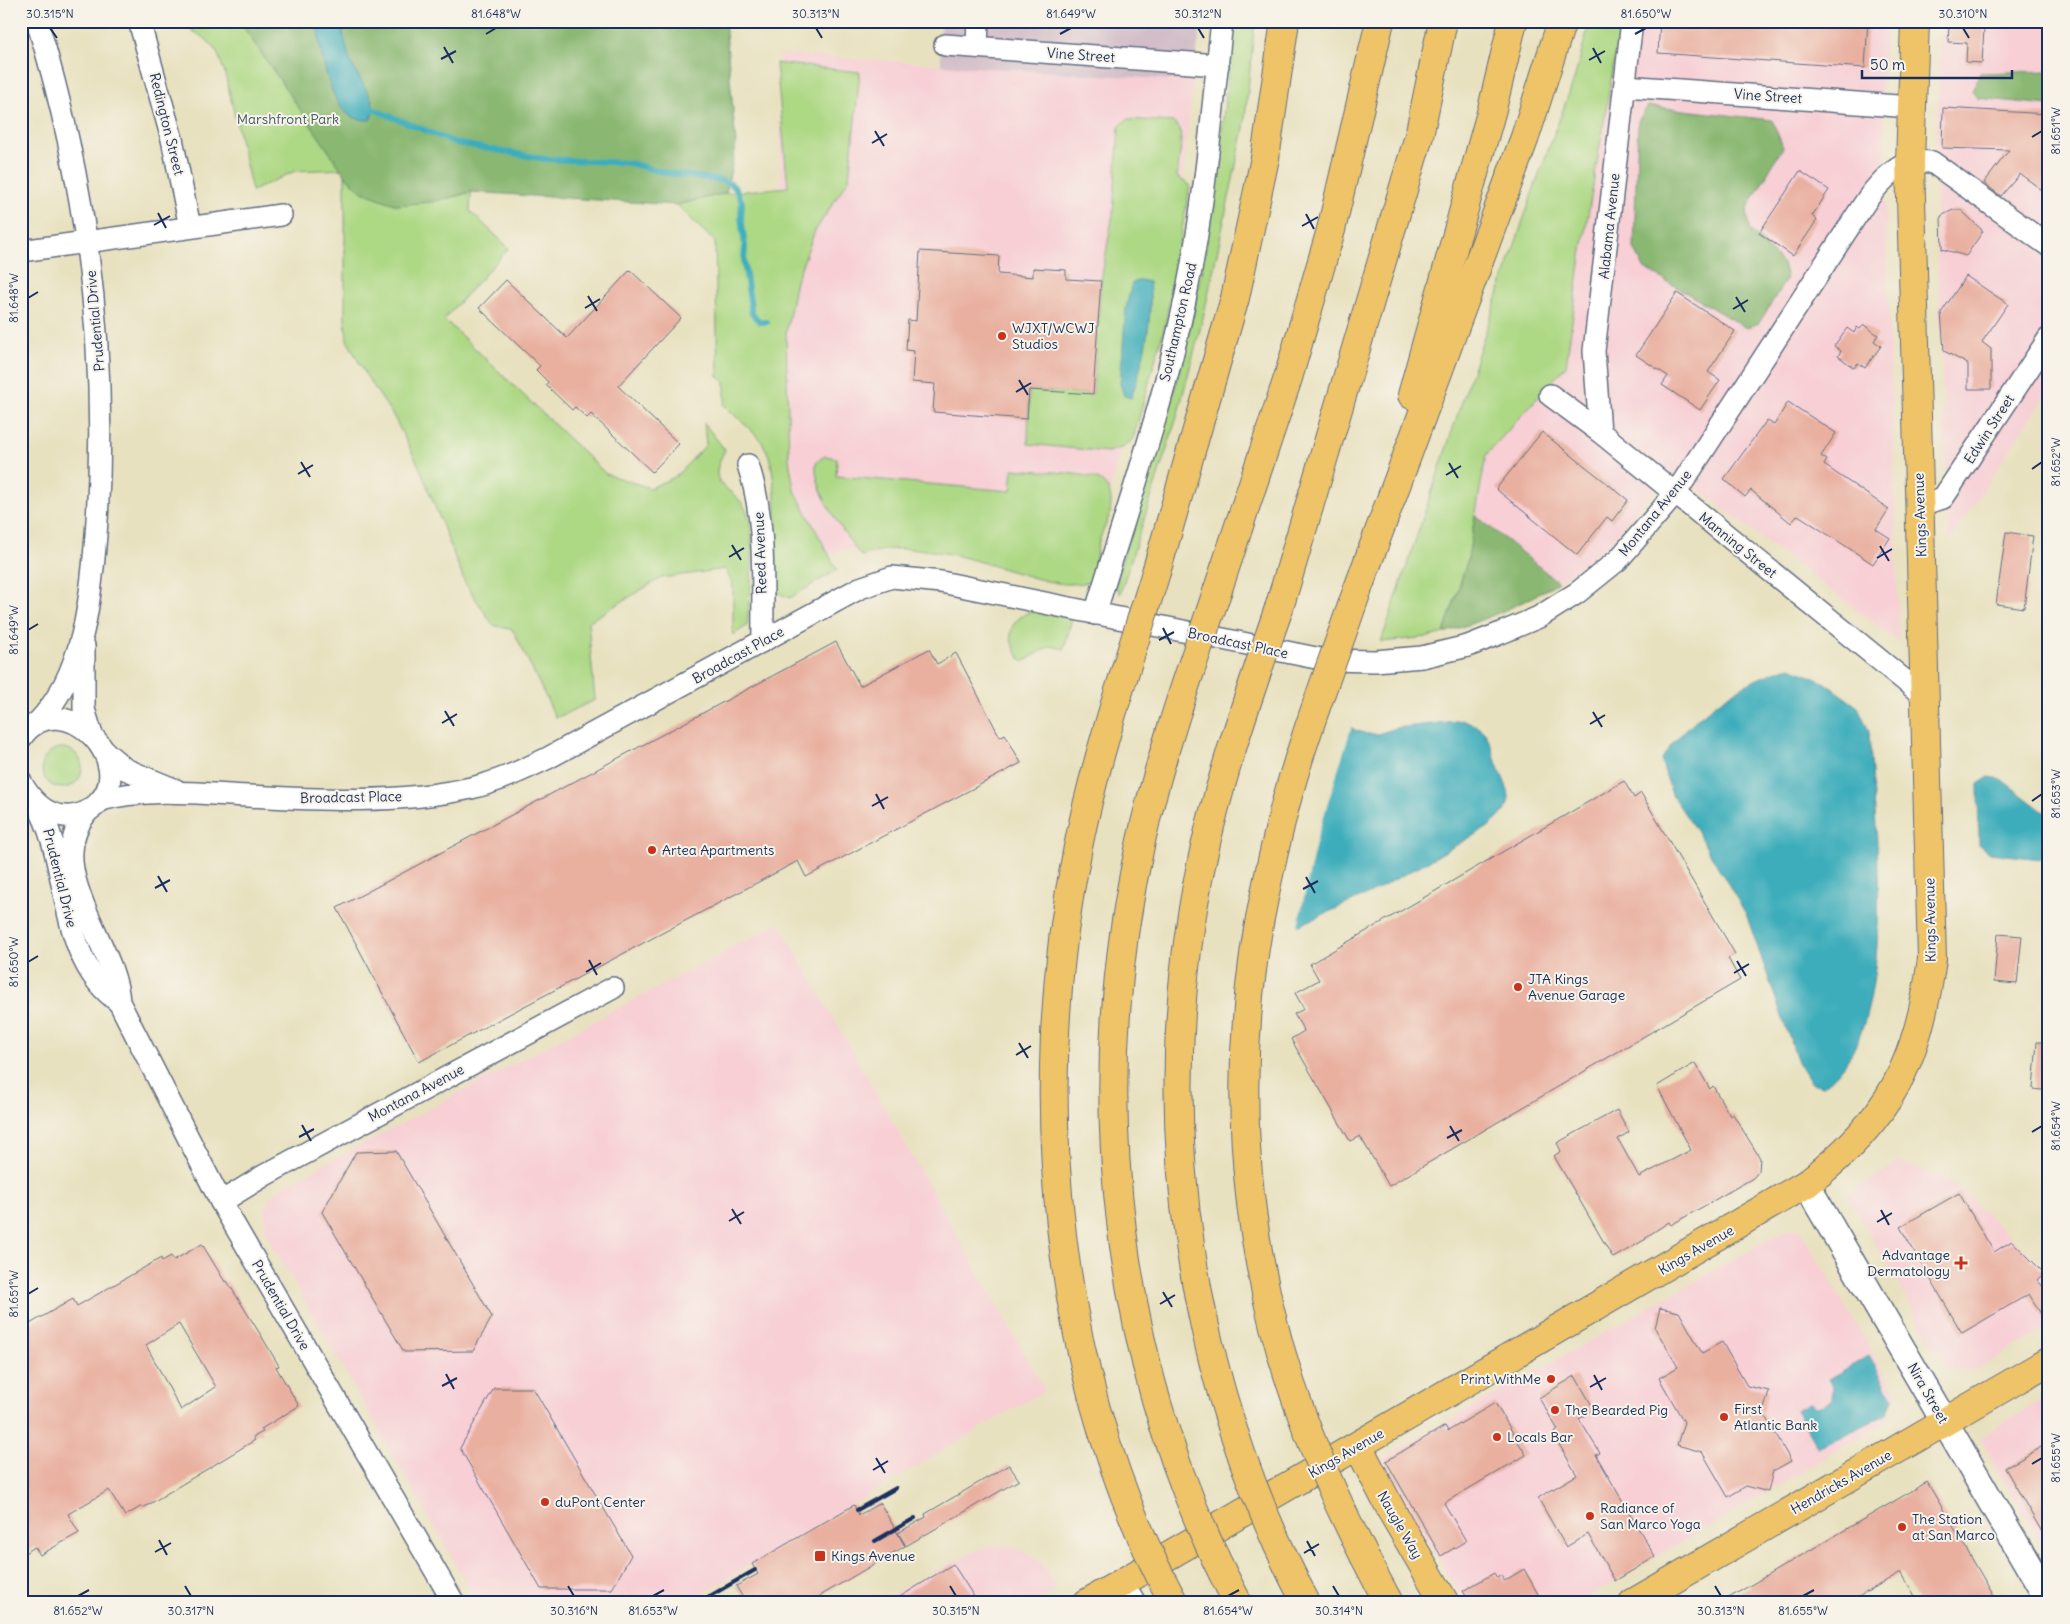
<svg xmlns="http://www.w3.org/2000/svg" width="2070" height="1624" font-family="Delius,sans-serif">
<rect width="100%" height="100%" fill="#f7f3e8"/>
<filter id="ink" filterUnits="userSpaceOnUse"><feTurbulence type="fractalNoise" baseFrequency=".02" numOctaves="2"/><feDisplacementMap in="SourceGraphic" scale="10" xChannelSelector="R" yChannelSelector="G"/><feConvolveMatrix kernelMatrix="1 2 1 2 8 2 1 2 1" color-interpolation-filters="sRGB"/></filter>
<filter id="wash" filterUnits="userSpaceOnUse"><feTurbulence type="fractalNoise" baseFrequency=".0096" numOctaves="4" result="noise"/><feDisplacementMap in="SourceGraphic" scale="20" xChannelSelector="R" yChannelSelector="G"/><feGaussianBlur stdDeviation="1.12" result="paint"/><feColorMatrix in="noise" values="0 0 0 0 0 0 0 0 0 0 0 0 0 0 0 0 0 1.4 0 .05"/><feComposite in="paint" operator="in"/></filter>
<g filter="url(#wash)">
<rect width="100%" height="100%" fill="#e8e1c0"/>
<!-- built -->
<g fill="#f7cfd5">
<path d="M1613 21H1887L1882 88 1899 642 1671 469 1608 545 1558 582 1475 515 1486 455 1566 366Z"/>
<path d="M1942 21H2049V389L1949 542 1936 218 1937 120Z"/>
<path d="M780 54 1193 81 1176 237 1100 525 886 540 783 564Z"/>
<path d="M779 923 1045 1390 686 1603H478L265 1232V1209L270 1198 280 1188Z"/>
<path d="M1900 1162 1929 1172 1962 1190 2046 1271 2049 1274V1327L1974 1371 1946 1368 1847 1194Z"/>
<path d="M1786 1230H1800L1896 1392 1885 1423 1578 1603H1464L1380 1460Z"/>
<path d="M2049 1395V1558L1979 1437Z"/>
<path d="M995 1545 1015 1547 1033 1556 1047 1571 1057 1589 1034 1603H875L977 1550Z"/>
</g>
<!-- industrial -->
<path fill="#d2bdc8" d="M940 21H1201L1193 81 941 65Z"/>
<!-- green -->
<g fill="#add884" stroke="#648471">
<path d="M178 21H318V36L323 62 336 98 345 112 347 169 295 171 252 191 225 73 217 52 207 40Z"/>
<path d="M1234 21H1255L1244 128 1204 314 1177 417 1120 594 1117 588V576C1145 486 1176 395 1195 303 1215 210 1223 115 1234 21Z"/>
<path d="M1590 21H1621L1581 256 1566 366 1486 455 1468 559 1444 633 1428 637 1381 642 1534 188 1574 80Z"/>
<path d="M776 63 860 72 849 179 815 231 796 281 786 332 789 459 794 489 837 570 790 598 776 592C775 558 780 475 766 449 757 432 736 418 723 404L725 402V382L718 376 715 242 677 205 726 193 788 187Z"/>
<path d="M1127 119 1173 122 1180 129 1181 144 1177 177 1190 185 1165 325 1133 439 1124 447 1108 452 1028 444 1029 390 1093 394 1101 281 1113 214 1119 127Z"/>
<path d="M345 175 353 184 450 198 471 192 470 211 509 248 444 319 606 474 650 488 675 477 706 445 704 423 725 450C701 493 738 483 748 515 757 542 749 596 747 626L733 635V585L725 569 661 578 588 622 595 700 556 718 513 630 493 625 465 583 420 468 394 417 366 375 347 340 345 319Z"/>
<path d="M825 456 837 458 836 476 1011 491 1013 469C1032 471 1088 472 1101 481 1112 489 1112 502 1110 513 1106 528 1096 541 1096 557 1096 565 1101 571 1101 580 1091 582 1081 584 1070 584 1050 584 1030 576 1011 571 964 557 908 538 861 556 844 533 813 491 816 462Z"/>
<path d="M1032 611 1072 618 1064 649 1050 646 1023 662C1006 641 1005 621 1032 611Z"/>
<circle cx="62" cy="768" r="20"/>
</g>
<!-- forest -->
<g fill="#8ab872" stroke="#527468">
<path d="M239 21H318C317 43 329 97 345 112 353 119 361 120 370 119L372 100 350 61 343 34V21H725L736 145 726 193 677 205 471 192 432 202 397 205 362 192 345 175Z"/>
<path d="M2049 71V105L1977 98 1972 91 1980 73Z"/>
<path d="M1648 106 1772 120 1783 147 1747 209 1749 229 1783 264 1787 278 1759 323 1746 328 1644 268 1634 248 1638 121Z"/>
<path d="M1475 515 1558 582C1522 605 1484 620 1444 633L1468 559Z"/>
</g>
<!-- water -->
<g fill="#3eadbb" stroke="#2c6e8c">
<path d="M318 21H343V34L350 61 372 100 374 111 370 120C361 120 353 119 345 112 329 97 317 43 318 21Z"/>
<path d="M1141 280 1149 282C1154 317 1143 365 1131 398L1124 396 1120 384 1126 307 1132 283Z"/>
<path d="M1791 667 1825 683 1858 707 1869 731C1874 817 1904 1032 1823 1086L1811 1083 1798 1062 1746 914 1699 835 1672 795 1661 760C1687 719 1744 678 1791 667Z"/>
<path d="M1464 720C1493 731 1489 744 1498 767 1502 776 1508 787 1509 797 1509 810 1497 820 1487 828L1371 893 1284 932 1344 722 1355 730 1367 734H1378L1396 728Z"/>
<path d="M1989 777 2001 779 2049 816V860L1989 853 1979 845 1978 784Z"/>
<path d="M1869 1356 1893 1398 1887 1414 1818 1448 1796 1410 1809 1403 1816 1407 1824 1405 1832 1399 1833 1388 1828 1379Z"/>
</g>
<!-- pier -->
<path fill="#e8e1c0" d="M1332 719 1344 720 1352 725 1317 838 1297 929 1284 934 1275 930 1267 919 1320 723Z"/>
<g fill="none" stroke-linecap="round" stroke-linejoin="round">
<!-- stream -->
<path stroke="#3eadbb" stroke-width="6" d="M368 107 456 143 545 159 629 163 667 173 719 180 731 184 736 189 742 202 741 217 745 247 744 262 752 314 760 322H767"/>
</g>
<g id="blocks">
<!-- building -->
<g fill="#e9b0a0" fill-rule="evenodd">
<path d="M1660 21H1868L1865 68 1658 53Z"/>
<path d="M1949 26 1984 28 1982 63 1966 62 1967 43 1948 42Z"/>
<path d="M1943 108 2049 114V195L2020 174 2001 196 1994 191 1984 183 2009 150 1942 148Z"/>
<path d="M1800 171 1829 190 1812 216 1817 220 1793 256 1759 233Z"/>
<path d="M1953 210H1961L1983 231 1966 256 1942 249 1941 216Z"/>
<path d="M920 251 999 256 998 274 1033 277V268L1066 270V279L1101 281 1093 394 1029 390 1027 419 933 412 935 384 912 382 914 351 906 350 908 320 916 321Z"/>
<path d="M630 270 681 318 618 386 679 444 652 472 591 414 587 418 575 407 572 410 546 385 548 382 536 370 540 366 479 308 506 280 567 338Z"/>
<path d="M1966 276 2008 304 1982 342 1991 349V389H1968V364L1944 351 1941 313Z"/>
<path d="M1677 293 1735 331 1708 372 1720 380 1700 410 1662 385 1668 376 1636 355Z"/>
<path d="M1864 325 1878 335 1874 341 1881 346 1865 368 1858 363 1854 368 1838 356 1841 351 1834 346 1847 328 1854 333 1857 327 1860 329Z"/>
<path d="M1788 402 1836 433 1821 456 1827 460 1824 465 1889 509 1876 529 1890 538 1873 564 1798 515 1791 523 1751 490 1745 497 1724 479 1767 420 1774 425Z"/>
<path d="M1542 432 1628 500 1612 521 1607 517 1577 555 1496 489Z"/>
<path d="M2006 532 2033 536 2024 608 1996 604Z"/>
<path d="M836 642 860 686 929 649 937 664 956 653 1000 737 1005 734 1021 763 806 877 798 861 419 1062 337 908Z"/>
<path d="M1624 781 1634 798 1641 793 1735 954 1728 958 1740 980 1389 1186 1360 1136 1350 1141 1291 1039 1304 1031 1294 1014 1304 1009 1295 993 1319 980 1310 964Z"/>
<path d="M1998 934 2022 936 2017 984 1994 982Z"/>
<path d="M2037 1042H2049V1091L2033 1089Z"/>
<path d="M1695 1063 1710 1089 1713 1086 1730 1116 1733 1114 1760 1158 1759 1171 1753 1178 1671 1225 1669 1222 1646 1237V1239L1613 1258 1554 1156 1561 1151 1557 1143 1617 1110 1629 1132 1618 1139 1639 1177 1691 1150 1657 1086Z"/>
<path d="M396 1151 492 1317 473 1351 404 1352 322 1212 356 1152Z"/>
<path d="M1959 1193 1994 1252 2012 1241 2044 1273 2037 1280 2049 1293V1327L2029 1294 1962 1333 1900 1227Z"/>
<path d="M202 1244 225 1282 227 1281 262 1337 279 1366 276 1367 299 1406 261 1429 263 1432 253 1437 255 1440 143 1508 142 1506 125 1516 109 1490 68 1514 79 1533 40 1555 35 1547 21 1555V1329L73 1299 77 1306 161 1258 162 1261 171 1256 174 1260ZM179 1324 216 1387 181 1410 146 1345Z"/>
<path d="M1660 1308 1679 1312 1702 1353 1722 1342 1747 1386 1769 1391 1763 1413 1791 1461 1773 1471 1768 1492 1746 1486 1728 1497 1702 1452 1677 1445 1684 1422 1659 1378 1678 1367 1655 1328Z"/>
<path d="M1575 1376 1594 1409 1579 1419 1600 1453 1596 1455 1655 1557 1615 1581 1588 1534 1566 1547 1538 1498 1577 1475 1553 1434 1558 1430 1539 1398Z"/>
<path d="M494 1388H533L631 1555 612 1589H541L460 1448Z"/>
<path d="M1495 1403 1526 1455 1444 1503 1466 1541 1441 1556 1386 1461 1445 1426 1448 1431Z"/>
<path d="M2049 1443V1544L2005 1468Z"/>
<path d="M1009 1465 1019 1480 906 1546 898 1533 926 1517 925 1514Z"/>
<path d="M1927 1482 1998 1603H1919L1901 1572 1848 1603H1720Z"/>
<path d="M880 1503 905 1546 808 1603H774L771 1597 761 1603H746L736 1586 758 1574 752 1564 854 1505 859 1515Z"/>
<path d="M953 1564 978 1603H890Z"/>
<path d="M1524 1569 1543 1603H1470L1463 1591 1494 1573 1497 1578 1501 1575 1504 1581Z"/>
</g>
</g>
</g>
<g filter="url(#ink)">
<use href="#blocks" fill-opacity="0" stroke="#636d80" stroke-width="1"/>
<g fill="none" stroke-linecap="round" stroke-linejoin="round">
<!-- minor casing -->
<g stroke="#636d80" stroke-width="24">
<g id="minor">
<path d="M37 21C89 190 109 358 96 535 91 598 84 674 38 722"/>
<path d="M139 21 172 139 190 227"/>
<path d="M945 45 1218 65"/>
<path d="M977 47 978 21"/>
<path d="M1625 86 1911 107"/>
<path d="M21 251 281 215"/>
<path d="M1550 395 1600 432 1925 697"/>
<path d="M1600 432 1594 351 1632 21"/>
<path d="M748 465C767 521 762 583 763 641"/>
<path d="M1920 505 1943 498 2049 338"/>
<path d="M1095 614C1127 509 1164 403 1186 295 1205 204 1212 113 1222 21"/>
<path d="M84 646V709L92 735"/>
<path d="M21 738C62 680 142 765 96 805 87 813 76 817 64 816 45 815 30 799 21 782"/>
<path d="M103 750 125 769 176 790"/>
<path d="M101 800C146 787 202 794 248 796 321 800 398 804 471 788 498 782 523 770 548 758L860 588 892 577 941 582 1326 660 1375 661 1422 657 1468 646 1501 633 1539 617 1577 593 1618 560 1675 494 1864 204C1874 189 1893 166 1912 162 1918 161 1926 162 1932 162L2049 246"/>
<path d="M36 803C72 861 55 958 119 1002"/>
<path d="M87 812C40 869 116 943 119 1002L221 1202 454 1603"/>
<path d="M221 1202 265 1175 613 988"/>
<path d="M1123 1582 1135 1603"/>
</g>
</g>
<!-- tertiary casing -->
<g stroke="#636d80" stroke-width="29">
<path id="tertiary" d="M1806 1184 2049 1601"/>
</g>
<!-- primary casing -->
<g stroke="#636d80" stroke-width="30">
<g id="primary">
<path d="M1358 1446 1395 1517 1445 1603"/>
<path d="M1087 1603 1806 1184C1890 1120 1918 1062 1932 959L1910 162 1915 21"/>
<path d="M1633 1603 2049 1361"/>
</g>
</g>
<!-- motorway casing -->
<g stroke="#636d80" stroke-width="30">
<g id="motorway">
<path d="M1412 395 1492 109 1513 21"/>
<path d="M1157 569 1235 298 1265 158 1285 21"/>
<path d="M1218 589 1288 378 1331 230 1380 21"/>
<path d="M1357 591 1525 137 1562 21"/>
<path d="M1279 608 1419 136 1443 21"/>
</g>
</g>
<!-- minor -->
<use href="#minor" stroke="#fff" stroke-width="21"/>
<!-- tertiary -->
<use href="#tertiary" stroke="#fff" stroke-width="26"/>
<!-- primary -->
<use href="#primary" stroke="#efc469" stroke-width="28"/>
<!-- motorway -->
<use href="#motorway" stroke="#efc469" stroke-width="28"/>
<!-- rail -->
<g stroke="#1b2f5e" stroke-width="4">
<path d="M857 1510 896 1488"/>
<path d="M875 1541 915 1518"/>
<path d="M698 1603 755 1570"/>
<path d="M769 1603 773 1601"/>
</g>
<!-- motorway-bridge casing -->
<g stroke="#636d80" stroke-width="30" stroke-linecap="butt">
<g id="motorway-bridge">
<path d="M1157 569C1129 661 1097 752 1078 847 1028 1094 1053 1379 1174 1603"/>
<path d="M1218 589C1190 672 1160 755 1141 841 1084 1094 1115 1373 1238 1603"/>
<path d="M1357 591C1331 667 1300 744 1281 822 1270 868 1259 915 1253 962 1232 1115 1249 1276 1304 1421 1327 1484 1357 1544 1389 1603"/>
<path d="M1279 608C1248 698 1216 787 1198 880 1151 1127 1190 1381 1306 1603"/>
</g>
</g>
<!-- motorway-bridge -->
<use href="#motorway-bridge" stroke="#efc469" stroke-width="28"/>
</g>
</g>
<!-- ticks -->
<path fill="none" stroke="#1b2f5e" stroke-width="2" d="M50 28 57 38M816 28 822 38M1198 28 1204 38M1963 28 1969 38M486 34 496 28M1060 34 1071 28M1635 34 1646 28M444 47 453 63M1593 48 1601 63M441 59 456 51M1589 60 1605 51M875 131 884 146M2032 137 2042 131M872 143 887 134M158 213 166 228M1306 214 1314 229M154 225 170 216M1302 226 1318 217M588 296 597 311M1736 297 1745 312M28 298 38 292M585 308 600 299M1733 309 1748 300M1019 380 1028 395M1016 392 1031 383M301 462 310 477M1449 463 1458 478M2032 469 2042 462M298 474 313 465M1446 475 1461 466M732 545 741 560M1880 546 1889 561M729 557 744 548M1877 558 1892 549M1163 628 1171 644M28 630 38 624M1159 640 1174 632M445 711 454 726M1593 712 1602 727M442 723 457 714M1590 724 1605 715M876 794 884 809M2032 801 2042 794M872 806 888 797M158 876 167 892M1306 877 1315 893M155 888 170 880M1303 889 1318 881M589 960 597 975M1737 961 1746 976M28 962 38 956M586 972 601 963M1734 973 1749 964M1019 1043 1028 1058M1016 1055 1031 1046M302 1125 311 1141M1450 1126 1459 1141M2032 1132 2042 1126M299 1137 314 1129M1447 1138 1462 1130M732 1209 741 1224M1881 1210 1889 1225M729 1221 744 1212M1877 1222 1892 1213M1163 1292 1172 1307M28 1294 38 1288M1160 1304 1175 1295M446 1374 454 1389M1594 1375 1602 1390M442 1386 457 1378M1590 1387 1606 1378M876 1458 885 1473M2032 1464 2042 1458M873 1470 888 1461M159 1540 167 1555M1307 1541 1315 1556M155 1552 171 1543M1304 1553 1319 1544M185 1586 191 1596M568 1586 574 1596M950 1586 956 1596M1333 1586 1339 1596M1715 1586 1721 1596M78 1596 89 1590M653 1596 664 1590M1228 1596 1239 1590M1803 1596 1814 1590"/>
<!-- markers -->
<g fill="#c8321e" stroke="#f7f3e8" stroke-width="2">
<circle cx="1002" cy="336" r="5"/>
<circle cx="652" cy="850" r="5"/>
<circle cx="1518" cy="987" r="5"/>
<path d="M1958.5 1255.5h5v5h5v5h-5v5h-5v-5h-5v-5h5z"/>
<circle cx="1551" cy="1379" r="5"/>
<circle cx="1555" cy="1410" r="5"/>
<circle cx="1724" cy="1417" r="5"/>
<circle cx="1497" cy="1437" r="5"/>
<circle cx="545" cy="1502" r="5"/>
<circle cx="1590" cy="1516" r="5"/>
<circle cx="1902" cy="1527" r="5"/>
<rect x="814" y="1550" width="12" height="12" rx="2.5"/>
</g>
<g text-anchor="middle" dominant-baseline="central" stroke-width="4" stroke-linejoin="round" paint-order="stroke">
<!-- street labels -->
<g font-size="14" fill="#1b2f5e" stroke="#f7f3e8">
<text transform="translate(1081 55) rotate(4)">Vine Street</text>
<text transform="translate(1768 96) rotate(4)">Vine Street</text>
<text transform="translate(167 124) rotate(76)">Redington Street</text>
<text transform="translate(1609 226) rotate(-84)">Alabama Avenue</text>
<text transform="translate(95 321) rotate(-95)">Prudential Drive</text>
<text transform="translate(1178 322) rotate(-77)">Southampton Road</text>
<text transform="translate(1989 429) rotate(-57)">Edwin Street</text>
<text transform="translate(1655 513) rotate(-51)">Montana Avenue</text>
<text transform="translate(1920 515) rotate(-92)">Kings Avenue</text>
<text transform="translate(1738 545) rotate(39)">Manning Street</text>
<text transform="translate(760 553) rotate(-92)">Reed Avenue</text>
<text transform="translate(1238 643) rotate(12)">Broadcast Place</text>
<text transform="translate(738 655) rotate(-29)">Broadcast Place</text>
<text transform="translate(351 797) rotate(-1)">Broadcast Place</text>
<text transform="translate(60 878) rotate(76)">Prudential Drive</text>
<text transform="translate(1930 920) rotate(-91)">Kings Avenue</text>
<text transform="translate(416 1093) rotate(-28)">Montana Avenue</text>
<text transform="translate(1696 1250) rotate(-30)">Kings Avenue</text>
<text transform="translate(281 1305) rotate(60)">Prudential Drive</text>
<text transform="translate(1928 1393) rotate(60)">Nira Street</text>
<text transform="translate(1346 1453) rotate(-30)">Kings Avenue</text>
<text transform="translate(1841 1482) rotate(-30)">Hendricks Avenue</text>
<text transform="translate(1400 1525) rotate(60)">Naugle Way</text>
</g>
<!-- park labels -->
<g font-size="14" fill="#405968" stroke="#f7f3e8">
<text x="288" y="119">Marshfront Park</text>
</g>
<!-- poi labels -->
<g font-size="14" fill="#1b2f5e" stroke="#f7f3e8" text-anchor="start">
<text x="1012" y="328">WJXT/WCWJ<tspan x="1012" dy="16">Studios</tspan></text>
<text x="662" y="850">Artea Apartments</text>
<text x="1528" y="979">JTA Kings<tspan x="1528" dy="16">Avenue Garage</tspan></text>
<text x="1950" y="1255" text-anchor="end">Advantage<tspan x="1950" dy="16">Dermatology</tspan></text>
<text x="1541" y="1379" text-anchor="end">Print WithMe</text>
<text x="1734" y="1409">First<tspan x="1734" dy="16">Atlantic Bank</tspan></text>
<text x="1565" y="1410">The Bearded Pig</text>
<text x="1507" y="1437">Locals Bar</text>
<text x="555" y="1502">duPont Center</text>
<text x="1600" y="1508">Radiance of<tspan x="1600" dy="16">San Marco Yoga</tspan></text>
<text x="1912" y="1519">The Station<tspan x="1912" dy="16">at San Marco</tspan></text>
<text x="831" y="1556">Kings Avenue</text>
</g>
</g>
<!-- margin -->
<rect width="2070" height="1624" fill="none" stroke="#f7f3e8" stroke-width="55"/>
<!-- scale -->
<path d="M1862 70v8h150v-8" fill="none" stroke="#1b2f5e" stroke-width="2.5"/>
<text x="1870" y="70" font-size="15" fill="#1b2f5e" stroke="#f7f3e8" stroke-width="4" paint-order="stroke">50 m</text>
<rect x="28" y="28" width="2014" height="1568" fill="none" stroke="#1b2f5e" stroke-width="2"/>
<g font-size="12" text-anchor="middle" fill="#1b2f5e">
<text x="50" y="18">30.315°N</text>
<text x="496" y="18">81.648°W</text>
<text x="816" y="18">30.313°N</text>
<text x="1071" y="18">81.649°W</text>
<text x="1198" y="18">30.312°N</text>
<text x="1646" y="18">81.650°W</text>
<text x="1963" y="18">30.310°N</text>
<text transform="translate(2056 131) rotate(-90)" y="4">81.651°W</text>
<text transform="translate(14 298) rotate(-90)" y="4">81.648°W</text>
<text transform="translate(2056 462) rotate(-90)" y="4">81.652°W</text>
<text transform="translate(14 630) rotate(-90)" y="4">81.649°W</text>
<text transform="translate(2056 794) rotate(-90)" y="4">81.653°W</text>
<text transform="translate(14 962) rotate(-90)" y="4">81.650°W</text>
<text transform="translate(2056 1126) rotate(-90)" y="4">81.654°W</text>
<text transform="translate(14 1294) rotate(-90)" y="4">81.651°W</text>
<text transform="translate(2056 1458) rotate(-90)" y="4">81.655°W</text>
<text x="78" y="1615">81.652°W</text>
<text x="191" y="1615">30.317°N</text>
<text x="574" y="1615">30.316°N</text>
<text x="653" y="1615">81.653°W</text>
<text x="956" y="1615">30.315°N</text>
<text x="1228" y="1615">81.654°W</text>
<text x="1339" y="1615">30.314°N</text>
<text x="1721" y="1615">30.313°N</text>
<text x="1803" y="1615">81.655°W</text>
</g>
</svg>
